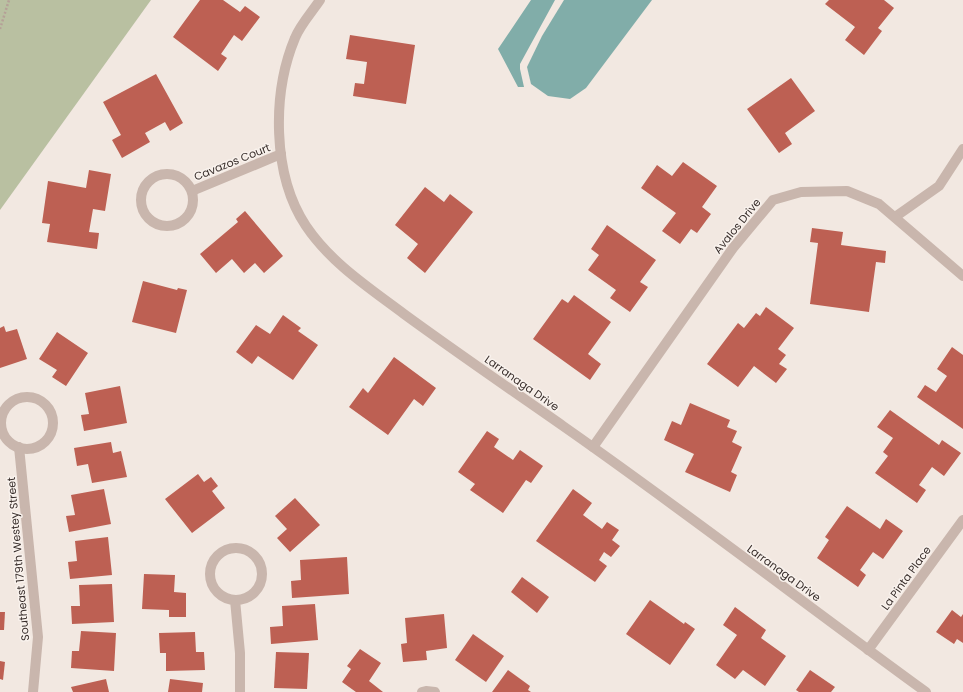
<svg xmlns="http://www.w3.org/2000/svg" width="963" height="692" font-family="Poppins,sans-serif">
<rect width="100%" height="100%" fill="#f2e8e1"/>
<!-- green -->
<path fill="#b9c0a1" d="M0 0H151L0 210Z"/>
<!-- water -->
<g fill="#81ada9">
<path d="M531 0H555L520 64V69L524 87H518L498 49Z"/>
<path d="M564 0H652L586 88 570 99 548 96 531 84 527 67 542 36Z"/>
</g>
<!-- building -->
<g fill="#bd6053">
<path d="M200 0H223L240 12 245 6 260 17 242 41 234 35 221 54 227 58 218 71 173 37Z"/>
<path d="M829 0H884L894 8 878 28 882 31 864 55 845 40 855 27 825 4Z"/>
<path d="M350 35 415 45 406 104 353 96 355 83 364 84 367 62 346 59Z"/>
<path d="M156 74 183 123 170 131 165 122 145 133 150 142 122 158 112 140 121 135 103 102Z"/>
<path d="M791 78 815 111 785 133 792 144 779 153 747 109Z"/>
<path d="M683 162 717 186 702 207 711 214 697 233 691 229 680 244 662 231 676 213 641 188 657 165 672 176Z"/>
<path d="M89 170 111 174 105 211 93 209 89 232 99 233 97 249 47 242 50 224 42 223 48 181 86 188Z"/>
<path d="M425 187 444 202 450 194 473 212 425 273 407 258 418 244 395 225Z"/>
<path d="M245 211 283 256 264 273 255 263 244 273 232 259 216 273 200 254 238 222 236 219Z"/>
<path d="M607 225 656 260 640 282 648 287 630 312 610 298 616 290 588 270 599 255 591 249Z"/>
<path d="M812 228 843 232 841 245 886 251 885 263 876 262 869 312 810 304 818 243 810 242Z"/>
<path d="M143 281 177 290 178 288 187 290 176 333 132 322Z"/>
<path d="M574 295 611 322 588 354 601 364 590 380 533 339 562 299 568 303Z"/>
<path d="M766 307 794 328 778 349 786 355 779 364 787 369 776 383 754 366 738 387 707 364 738 323 744 328 756 313 760 316Z"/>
<path d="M283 315 301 328 298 331 318 345 293 380 258 356 252 364 236 352 256 325 270 334Z"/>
<path d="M4 326 6 332 17 329 27 359 0 368V328Z"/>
<path d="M57 332 88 353 66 386 52 377 57 370 39 359Z"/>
<path d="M952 347 963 355V429L917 397 925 385 936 392 947 376 937 369Z"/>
<path d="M394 357 436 388 423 406 414 399 388 435 349 407 363 388 368 393Z"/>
<path d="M120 386 127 423 84 431 81 415 89 414 85 393Z"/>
<path d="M690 403 730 420 727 427 737 431 732 442 742 447 731 472 737 475 730 492 685 472 694 454 664 440 672 421 681 425Z"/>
<path d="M890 410 939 445 942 440 961 453 944 476 932 467 919 485 926 490 917 503 875 473 888 456 883 452 893 438 877 427Z"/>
<path d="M487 431 499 439 494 447 513 460 520 450 543 466 531 483 526 480 503 513 470 490 475 484 458 472Z"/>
<path d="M111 442 113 453 121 451 127 477 92 483 88 464 77 466 74 448Z"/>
<path d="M198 474 204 482 211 477 218 486 212 491 225 508 192 533 165 499Z"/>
<path d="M104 489 111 524 69 532 66 516 75 515 71 495Z"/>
<path d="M573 489 592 503 583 515 602 529 607 522 619 530 612 540 620 546 611 557 604 552 599 560 607 566 595 582 536 541Z"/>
<path d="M295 498 320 525 290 552 277 538 287 529 275 516Z"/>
<path d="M847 506 880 529 886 519 903 531 883 559 873 552 860 570 866 575 858 587 817 558 829 540 825 537Z"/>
<path d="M108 537 112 575 70 579 68 562 77 561 75 541Z"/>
<path d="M347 557 349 594 292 598 291 581 301 580 300 560Z"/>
<path d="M144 574 175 575 174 592 186 593V617H169V610L142 609Z"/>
<path d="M522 577 549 597 537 613 511 592Z"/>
<path d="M112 584 114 622 72 624 71 606H80L79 585Z"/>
<path d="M650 600 684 624 685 622 695 629 670 665 626 634Z"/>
<path d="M315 604 318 640 271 644 270 627 283 626 282 606Z"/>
<path d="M735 607 766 630 761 638 786 656 765 686 743 670 735 679 716 665 737 635 723 625Z"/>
<path d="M952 610 961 617 963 614V643L957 639 954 644 936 632Z"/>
<path d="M0 612H5L4 630H0Z"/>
<path d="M444 614 447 648 426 651 427 660 403 662 401 644 407 643 405 618Z"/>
<path d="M81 631 116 633 114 671 71 668 72 651H79Z"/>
<path d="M195 632 196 652H204L205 670 166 671V653H160L159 633Z"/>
<path d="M473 634 504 656 486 682 455 660Z"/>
<path d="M360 649 381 663 369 681 383 692H356L342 682 351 669 347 666Z"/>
<path d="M276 652 309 653 307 689 274 688Z"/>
<path d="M0 661 5 662 3 680 0 679Z"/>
<path d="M508 670 530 686 528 690 531 692H492Z"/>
<path d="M810 670 835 687 831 692H799L796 690Z"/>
<path d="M106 679 109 692H73L71 687Z"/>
<path d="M170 679 203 683 202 692H168Z"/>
</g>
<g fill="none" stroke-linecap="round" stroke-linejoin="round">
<!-- path -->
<path stroke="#b5a097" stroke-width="2.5" stroke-dasharray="2 2" stroke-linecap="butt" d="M0 29 9 0"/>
<!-- street -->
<g stroke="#c9b6ad" stroke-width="10">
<path d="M320 0C312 12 300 25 295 38 272 93 272 175 306 226 331 263 368 287 404 314 456 352 510 389 563 426 686 512 805 604 926 692"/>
<circle cx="167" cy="200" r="26"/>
<path d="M192 191 281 154"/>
<path d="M895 217 939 186 963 149"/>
<circle cx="27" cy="423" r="26"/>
<path d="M19 447 38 637 33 692"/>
<path d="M593 447 733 248 773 200 801 192 847 191 879 204 963 276"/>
<circle cx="236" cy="574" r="26"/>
<path d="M235 600 240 653V692"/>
<path d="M868 650 963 520"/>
<path d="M422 692 426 691 435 692"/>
</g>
</g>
<g text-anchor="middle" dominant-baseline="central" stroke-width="3" stroke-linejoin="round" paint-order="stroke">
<!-- street labels -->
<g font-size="11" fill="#382e2b" stroke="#f9f2ed">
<text transform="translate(232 162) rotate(-22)">Cavazos Court</text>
<text transform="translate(737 226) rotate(-51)">Avalos Drive</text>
<text transform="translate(522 383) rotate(35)">Larranaga Drive</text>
<text transform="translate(18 559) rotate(-95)">Southeast 179th Westey Street</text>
<text transform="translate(784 573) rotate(36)">Larranaga Drive</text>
<text transform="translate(906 578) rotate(-54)">La Pinta Place</text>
</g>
</g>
</svg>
